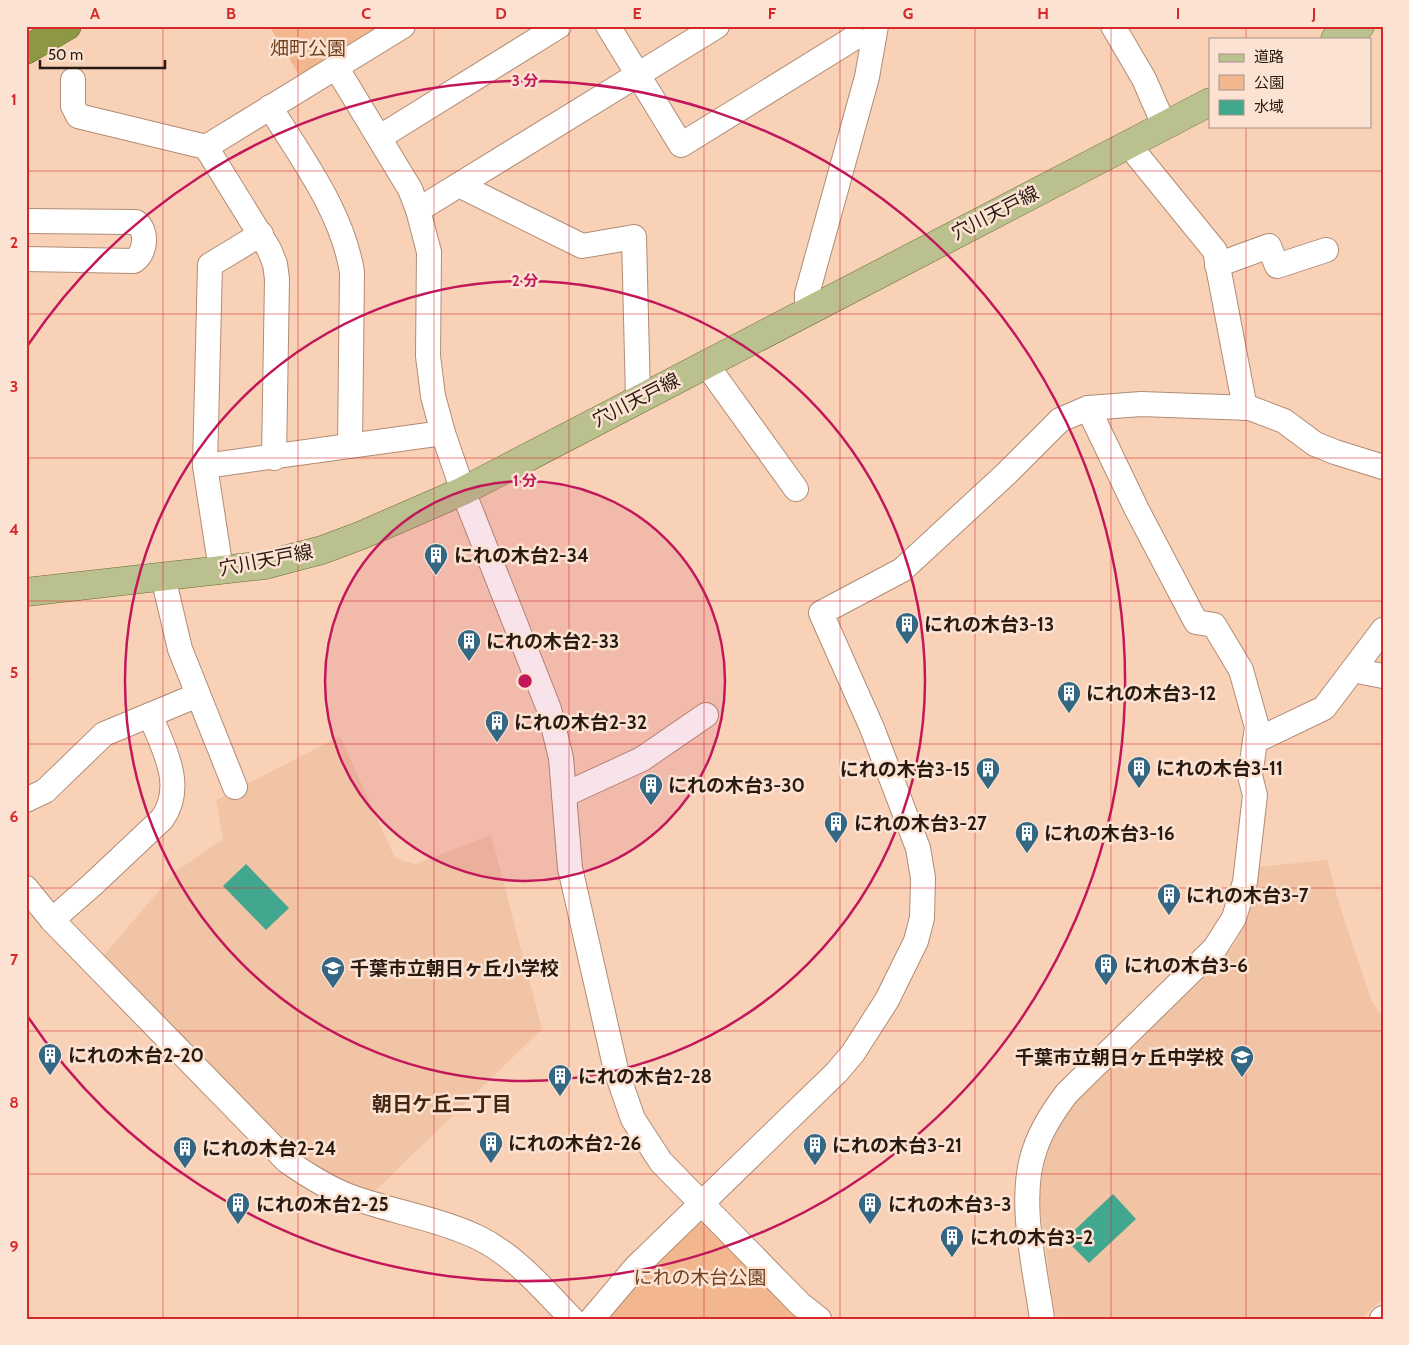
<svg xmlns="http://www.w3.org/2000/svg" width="1409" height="1345" font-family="Cabin,'Noto Sans JP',sans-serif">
<rect width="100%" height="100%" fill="#f9d1b7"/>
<!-- built -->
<g fill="#f2c4a6">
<path d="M340 736 395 858 415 864 491 835 542 1029 374 1192 335 1178 297 1154 103 956 175 872 223 839 216 800Z"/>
<path d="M1327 860 1342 913 1372 1002 1383 1017V1298L1361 1319H1061L1054 1314 1039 1195 1045 1157 1062 1119 1072 1106 1225 956 1236 942 1245 924 1253 902 1259 867Z"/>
</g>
<!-- green -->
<g fill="#f3b78f">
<path d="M269 26H386L301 78Z"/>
<path d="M706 1222 810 1319H601L694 1224Z"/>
</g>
<!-- water -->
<g fill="#42a78f">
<path d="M246 864 289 908 266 930 223 886Z"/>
<path d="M1113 1194 1136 1219 1089 1263 1065 1239Z"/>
</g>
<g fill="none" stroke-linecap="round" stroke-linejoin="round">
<!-- minor casing -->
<g stroke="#b18c74" stroke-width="26">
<g id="minor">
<path d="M608 26 681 145 854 38"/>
<path d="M1113 26 1144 79 1164 125"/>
<path d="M336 67 410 189 418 210 429 252 428 356 433 396 443 433 463 491 549 709 561 758 570 868 616 1070 633 1119 661 1162 800 1304 819 1319"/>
<path d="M73 80V106L78 116 206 147 403 26"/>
<path d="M270 107C302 159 342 211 352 272L350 446"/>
<path d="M380 137 559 26"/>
<path d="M1128 144 1215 251 1245 408"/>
<path d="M206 147 269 249 275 264 277 279 274 458"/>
<path d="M459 185 582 246 634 237 638 398"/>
<path d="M418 210 717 26"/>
<path d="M26 221 136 222C148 231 146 252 134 261L26 259"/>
<path d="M1217 265 1269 246 1277 266 1326 250"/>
<path d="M807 312V294L867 77 876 26"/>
<path d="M706 364 796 489"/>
<path d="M205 466 443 433"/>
<path d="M221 570 205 466 210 265 261 234"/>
<path d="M163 577 180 649 235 787"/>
<path d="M1353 670 1383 676"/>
<path d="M1255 741 1324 708 1383 630"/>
<path d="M564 795 642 759 706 715"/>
<path d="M26 800 45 791 104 734 198 695"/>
<path d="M26 888 52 920 287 1161C307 1175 331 1190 354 1198 395 1212 438 1219 477 1237 515 1255 543 1289 572 1319"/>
<path d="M52 920 92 885 162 819C186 786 163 747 150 715"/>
<path d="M592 1319 636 1267 837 1072 853 1053 887 1000 916 941 922 918 923 878 918 848 872 728 821 613 902 570 1006 474 1060 420 1088 408 1141 404 1250 408 1284 421 1315 444 1335 452 1383 467"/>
<path d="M1042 1319C1035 1267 1017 1198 1035 1149 1042 1128 1054 1110 1067 1093L1215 948 1234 918 1245 882 1255 795 1250 776 1257 727 1241 670 1214 625 1196 622 1137 510 1088 408"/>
<path d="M1382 1319 1383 1318"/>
</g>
</g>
<!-- major casing -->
<g stroke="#6a6b31" stroke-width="29">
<g id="major">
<path d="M1335 39 1360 26"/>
<path d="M26 592 265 565 322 550 362 535 463 491 1210 102"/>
</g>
</g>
<!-- highway casing -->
<g stroke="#6a6b31" stroke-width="29">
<path id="highway" d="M26 50 67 26"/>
</g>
<!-- minor -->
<use href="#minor" stroke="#fff" stroke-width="24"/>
<!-- major -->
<use href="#major" stroke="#bbc18e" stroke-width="28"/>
<!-- highway -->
<use href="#highway" stroke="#8e9743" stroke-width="28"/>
</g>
<!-- grid -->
<path fill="none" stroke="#d62828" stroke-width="1" stroke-opacity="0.55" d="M163 26V1319M298 26V1319M434 26V1319M569 26V1319M704 26V1319M840 26V1319M975 26V1319M1111 26V1319M1246 26V39M1246 126V1319M26 171H1383M26 314H1383M26 458H1383M26 601H1383M26 744H1383M26 888H1383M26 1031H1383M26 1174H1383"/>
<!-- distance rings -->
<circle cx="525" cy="681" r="200" fill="#c2185b" fill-opacity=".12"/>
<g fill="none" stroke="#c2185b" stroke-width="2.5">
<circle cx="525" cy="681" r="200"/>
<circle cx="525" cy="681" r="400"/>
<path d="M28 345A600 600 0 1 1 28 1017"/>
</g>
<!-- icons -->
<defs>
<g id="building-pin" transform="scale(1.25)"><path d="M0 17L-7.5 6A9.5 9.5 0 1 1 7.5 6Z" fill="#336783" stroke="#fbe2d2"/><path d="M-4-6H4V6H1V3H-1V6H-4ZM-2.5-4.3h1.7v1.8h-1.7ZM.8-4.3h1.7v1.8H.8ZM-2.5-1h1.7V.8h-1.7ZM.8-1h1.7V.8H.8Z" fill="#fff"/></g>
<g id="school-pin" transform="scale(1.25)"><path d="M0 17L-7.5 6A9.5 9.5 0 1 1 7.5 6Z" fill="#336783" stroke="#fbe2d2"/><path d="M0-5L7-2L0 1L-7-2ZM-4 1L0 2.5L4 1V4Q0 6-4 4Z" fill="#fff"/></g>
</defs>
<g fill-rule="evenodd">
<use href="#building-pin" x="436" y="555"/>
<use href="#building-pin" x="907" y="624"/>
<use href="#building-pin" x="469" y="641"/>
<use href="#building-pin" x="1069" y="693"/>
<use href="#building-pin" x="497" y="722"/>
<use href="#building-pin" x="1139" y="768"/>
<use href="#building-pin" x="988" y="769"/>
<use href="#building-pin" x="651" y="785"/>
<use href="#building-pin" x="836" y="823"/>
<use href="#building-pin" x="1027" y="833"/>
<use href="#building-pin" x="1169" y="895"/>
<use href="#building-pin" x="1106" y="965"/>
<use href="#school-pin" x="333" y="968"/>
<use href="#building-pin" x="50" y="1055"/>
<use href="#school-pin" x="1242" y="1057"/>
<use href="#building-pin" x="560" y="1076"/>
<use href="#building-pin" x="491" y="1143"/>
<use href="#building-pin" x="815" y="1145"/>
<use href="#building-pin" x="185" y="1148"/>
<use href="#building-pin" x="238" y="1204"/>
<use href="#building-pin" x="870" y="1204"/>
<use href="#building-pin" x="952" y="1237"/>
</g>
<g text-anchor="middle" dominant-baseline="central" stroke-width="5" stroke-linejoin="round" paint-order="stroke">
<!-- park labels -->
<g font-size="19" fill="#6f4120" stroke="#fbe2d2">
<text x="308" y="48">畑町公園</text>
<text x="700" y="1277">にれの木台公園</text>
</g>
<!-- street labels -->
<g font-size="19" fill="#281a10" stroke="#fbe2d2">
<text transform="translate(995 213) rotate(-27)">穴川天戸線</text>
<text transform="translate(636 400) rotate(-27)">穴川天戸線</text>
<text transform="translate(266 560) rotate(-11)">穴川天戸線</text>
</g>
<!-- poi labels -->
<g font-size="19" font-weight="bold" fill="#281a10" stroke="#fbe2d2" text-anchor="start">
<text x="454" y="555">にれの木台2-34</text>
<text x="924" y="624">にれの木台3-13</text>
<text x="486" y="641">にれの木台2-33</text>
<text x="1086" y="693">にれの木台3-12</text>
<text x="514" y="722">にれの木台2-32</text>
<text x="1156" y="768">にれの木台3-11</text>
<text x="970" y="769" text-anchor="end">にれの木台3-15</text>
<text x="668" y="785">にれの木台3-30</text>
<text x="854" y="823">にれの木台3-27</text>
<text x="1044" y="833">にれの木台3-16</text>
<text x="1186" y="895">にれの木台3-7</text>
<text x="1124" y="965">にれの木台3-6</text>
<text x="350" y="968">千葉市立朝日ヶ丘小学校</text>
<text x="68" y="1055">にれの木台2-20</text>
<text x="1224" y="1057" text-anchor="end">千葉市立朝日ヶ丘中学校</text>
<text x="578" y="1076">にれの木台2-28</text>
<text x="508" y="1143">にれの木台2-26</text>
<text x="832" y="1145">にれの木台3-21</text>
<text x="202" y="1148">にれの木台2-24</text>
<text x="256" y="1204">にれの木台2-25</text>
<text x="888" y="1204">にれの木台3-3</text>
<text x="970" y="1237">にれの木台3-2</text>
</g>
<!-- neighbourhood labels -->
<g font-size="20" font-weight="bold" fill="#452711" stroke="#fbe2d2">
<text x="442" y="1104">朝日ケ丘二丁目</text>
</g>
</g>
<circle cx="525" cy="681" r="8" fill="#c2185b" stroke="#fbe2d2" stroke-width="2.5"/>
<g font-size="15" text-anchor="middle" font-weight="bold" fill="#c2185b" stroke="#fbe2d2" stroke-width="5" stroke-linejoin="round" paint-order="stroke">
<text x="525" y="86">3 分</text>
<text x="525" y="286">2 分</text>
<text x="525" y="486">1 分</text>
</g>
<!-- border -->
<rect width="1409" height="1345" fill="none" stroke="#fbe2d2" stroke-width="55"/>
<!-- legend -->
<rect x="1209" y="38" width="162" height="90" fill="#fbe2d2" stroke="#a79284"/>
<rect x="1219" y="54" width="25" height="8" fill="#bbc18e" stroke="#a79284"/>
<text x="1254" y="62" font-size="15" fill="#281a10">道路</text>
<rect x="1219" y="75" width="25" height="15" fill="#f3b78f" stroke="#a79284"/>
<text x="1254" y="88" font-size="15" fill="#281a10">公園</text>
<rect x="1219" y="100" width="25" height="15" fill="#42a78f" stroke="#a79284"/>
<text x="1254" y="112" font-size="15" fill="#281a10">水域</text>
<!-- scale -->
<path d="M40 60v8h125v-8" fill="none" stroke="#281a10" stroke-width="2.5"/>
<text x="48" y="60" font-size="15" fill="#281a10" stroke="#fbe2d2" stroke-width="4" paint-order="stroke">50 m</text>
<rect x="28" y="28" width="1354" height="1290" fill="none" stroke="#d62828" stroke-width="2"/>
<g font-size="16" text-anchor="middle" font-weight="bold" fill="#d62828">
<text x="95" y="19">A</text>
<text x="231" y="19">B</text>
<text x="366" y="19">C</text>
<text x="501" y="19">D</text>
<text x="637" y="19">E</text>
<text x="772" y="19">F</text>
<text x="908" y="19">G</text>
<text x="1043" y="19">H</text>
<text x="1178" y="19">I</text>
<text x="1314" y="19">J</text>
<text x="14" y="105">1</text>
<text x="14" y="248">2</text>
<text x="14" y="392">3</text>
<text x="14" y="535">4</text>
<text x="14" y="678">5</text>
<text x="14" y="822">6</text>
<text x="14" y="965">7</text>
<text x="14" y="1108">8</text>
<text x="14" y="1252">9</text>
</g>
</svg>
